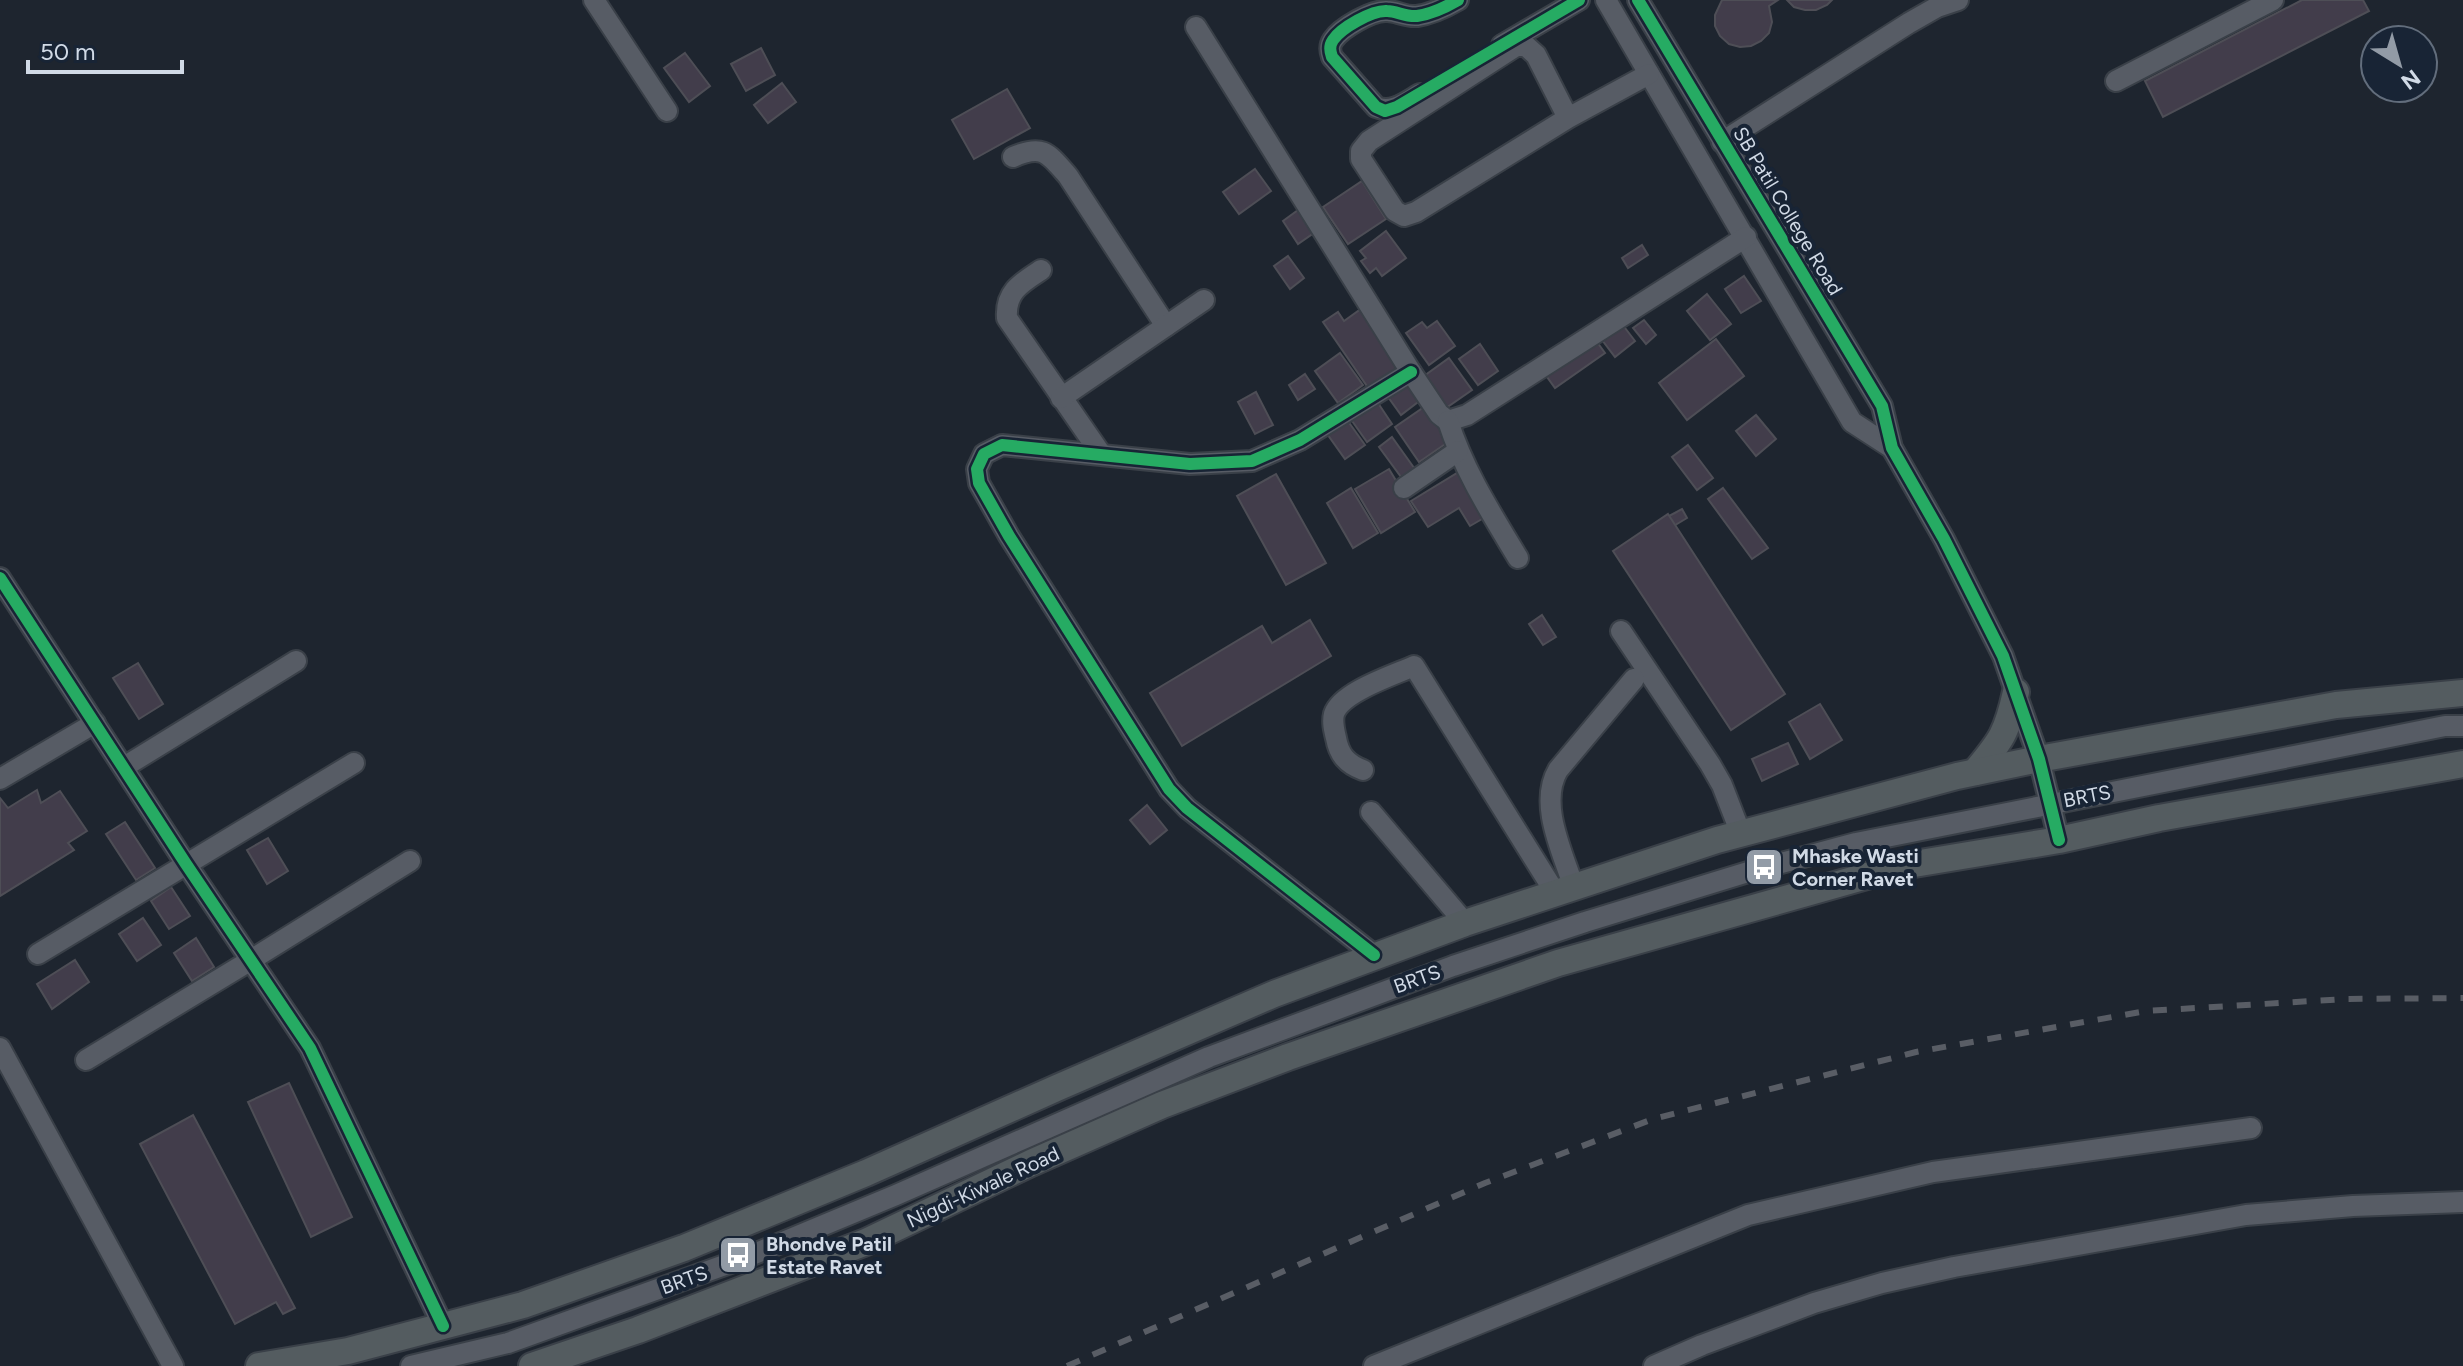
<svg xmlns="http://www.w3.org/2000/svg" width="2463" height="1366" font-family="Figtree,sans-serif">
<rect width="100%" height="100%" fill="#1e252f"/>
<!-- building -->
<g fill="#423d4b" stroke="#4e4e56" stroke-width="2">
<path d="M1722 0H1778L1769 6 1772 22 1769 33 1761 41 1751 46 1740 47 1729 44 1720 36 1715 26V15Z"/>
<path d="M1787 0H1832L1827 5 1816 10H1805L1794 7Z"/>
<path d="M2302 0H2363L2369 11 2163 117 2145 81Z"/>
<path d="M761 48 775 75 746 91 731 64Z"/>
<path d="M685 53 710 86 689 102 664 68Z"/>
<path d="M782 83 796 102 768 123 754 105Z"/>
<path d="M1007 89 1030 128 974 159 952 120Z"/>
<path d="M1255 169 1271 191 1239 214 1223 192Z"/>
<path d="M1362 181 1386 219 1348 244 1323 207Z"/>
<path d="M1305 205 1321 228 1298 244 1283 221Z"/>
<path d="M1386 231 1406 258 1382 276 1376 268 1370 273 1361 261 1366 258 1360 251Z"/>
<path d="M1642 245 1648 255 1628 268 1622 258Z"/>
<path d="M1288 256 1304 278 1290 289 1274 266Z"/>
<path d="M1744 276 1761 301 1741 313 1725 289Z"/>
<path d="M1707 294 1731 324 1710 340 1687 311Z"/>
<path d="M1365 306 1405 364 1369 389 1323 322 1338 312 1344 321Z"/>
<path d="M1644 320 1656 335 1646 344 1633 328Z"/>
<path d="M1437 321 1455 346 1429 365 1406 333 1422 322 1427 328Z"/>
<path d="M1622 324 1635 341 1615 357 1602 340Z"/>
<path d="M1592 335 1605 353 1555 388 1542 370Z"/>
<path d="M1716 339 1744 376 1687 420 1659 383Z"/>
<path d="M1480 344 1498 371 1478 385 1459 359Z"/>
<path d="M1340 353 1363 385 1338 403 1315 371Z"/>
<path d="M1449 358 1472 390 1446 408 1424 376Z"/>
<path d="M1305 374 1315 389 1298 400 1289 385Z"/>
<path d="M1409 381 1422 399 1401 415 1388 397Z"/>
<path d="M1256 392 1273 425 1255 434 1238 402Z"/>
<path d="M1376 400 1392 424 1367 442 1350 418Z"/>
<path d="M1427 405 1451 440 1419 462 1395 427Z"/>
<path d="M1756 415 1776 439 1756 456 1736 431Z"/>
<path d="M1345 417 1365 445 1345 459 1325 431Z"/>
<path d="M1392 437 1417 472 1404 481 1379 447Z"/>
<path d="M1688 445 1713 478 1697 490 1672 457Z"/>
<path d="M1389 469 1415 512 1381 533 1355 489Z"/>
<path d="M1462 470 1489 515 1470 526 1459 508 1428 527 1411 501Z"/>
<path d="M1276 474 1326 563 1286 585 1237 496Z"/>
<path d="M1351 488 1378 533 1353 548 1327 503Z"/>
<path d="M1723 488 1768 548 1752 559 1708 499Z"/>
<path d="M1682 509 1687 518 1662 533 1656 523Z"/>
<path d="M1668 514 1785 694 1731 730 1613 551Z"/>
<path d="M1542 615 1556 637 1543 645 1529 624Z"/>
<path d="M1310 620 1331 656 1182 746 1150 693 1262 626 1272 643Z"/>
<path d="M138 663 163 704 139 719 113 678Z"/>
<path d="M1820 704 1842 740 1810 759 1789 722Z"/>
<path d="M1788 743 1798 764 1762 781 1752 759Z"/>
<path d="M37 790 41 803 60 791 87 831 68 843 74 850 0 896V798L8 808Z"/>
<path d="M1147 805 1167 830 1150 844 1130 820Z"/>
<path d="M125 822 155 868 136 880 106 834Z"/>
<path d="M268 838 288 871 267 884 247 850Z"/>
<path d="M171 887 190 916 169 929 151 901Z"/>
<path d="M143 918 161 945 137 961 119 934Z"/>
<path d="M196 938 214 967 192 981 174 953Z"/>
<path d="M75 960 89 982 52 1009 37 984Z"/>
<path d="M289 1083 352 1217 311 1237 248 1102Z"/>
<path d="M193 1115 295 1308 283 1314 276 1302 235 1324 140 1144Z"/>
</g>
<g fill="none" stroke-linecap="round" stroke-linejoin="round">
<!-- minor casing -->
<g stroke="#3a4048" stroke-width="24">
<g id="minor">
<path d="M594 0 667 111"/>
<path d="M1606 0 1852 422 1892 448"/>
<path d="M1638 0 1882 406 1892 448 1944 539 2003 656 2039 759 2059 840"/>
<path d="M1196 27 1411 372 1439 414 1448 421 1467 415 1746 237"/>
<path d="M1502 45 1579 0"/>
<path d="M2116 81 2273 0"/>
<path d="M1420 94C1406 102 1392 114 1376 107L1332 57C1330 51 1329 46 1333 40 1341 28 1372 10 1387 11 1397 11 1405 17 1417 16 1431 14 1446 7 1458 0"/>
<path d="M1568 118 1536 55 1526 46H1516L1369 141 1361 151V159L1395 211 1404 216 1416 212 1568 118 1649 74"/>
<path d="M1722 142 1909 23 1937 7 1958 0"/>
<path d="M1013 157C1043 144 1048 153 1068 176L1166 326"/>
<path d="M1041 270C1021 283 1005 292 1007 318L1101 454"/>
<path d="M1061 398 1204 300"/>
<path d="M1448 421C1464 471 1491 513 1518 558"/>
<path d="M1404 488 1458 451"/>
<path d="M0 578 186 864 310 1048 443 1326"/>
<path d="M1621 631 1710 764 1722 785 1741 834"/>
<path d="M124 767 296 661"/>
<path d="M1363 770C1347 764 1339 755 1336 738 1334 730 1332 722 1334 714 1341 692 1394 675 1414 666L1556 894"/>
<path d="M0 779 95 723"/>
<path d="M1371 812 1465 923"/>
<path d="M1574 888C1563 853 1538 804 1558 770L1634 679"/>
<path d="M38 954 354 763"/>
<path d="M1374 955 1187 808 1169 789 1009 536 979 483 977 469 984 454 1002 445 1190 464 1252 461 1300 440 1411 372"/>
<path d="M0 1048 173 1366"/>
<path d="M86 1060 251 960 410 861"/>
<path d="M411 1366 508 1343 747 1257 896 1195 1209 1057 1453 966 1585 922 1748 872 1856 843 2445 726H2463"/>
<path d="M1374 1366 1748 1215 1933 1172 2251 1128"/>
<path d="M1654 1366 1702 1345 1814 1303 1882 1283 1954 1267 2246 1215 2353 1206 2463 1202"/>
</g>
</g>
<!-- major casing -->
<g stroke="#3a4048" stroke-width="30">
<g id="major">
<path d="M1975 772C2001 741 2007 733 2016 692"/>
<path d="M259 1366 348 1351 523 1305 684 1248 866 1173 1059 1087 1274 994 1465 923 1717 840 1957 776 2039 759 2336 705 2463 693"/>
<path d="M532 1366 638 1330 866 1242 1031 1163 1162 1105 1288 1057 1558 963 1902 866 2059 840 2159 818 2463 764"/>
</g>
</g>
<!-- minor -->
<use href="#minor" stroke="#575c65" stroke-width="20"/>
<!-- major -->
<use href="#major" stroke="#545c60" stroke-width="26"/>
<!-- rail -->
<path stroke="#595d65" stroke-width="6" stroke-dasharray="14 14" stroke-linecap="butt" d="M1067 1366 1485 1183 1653 1119 1916 1052 2146 1011 2346 999 2463 998"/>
<!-- cycleway casing -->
<g stroke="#182435" stroke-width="17">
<g id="cycleway">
<path d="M1458 0C1446 7 1431 14 1417 16 1405 17 1397 11 1387 11 1372 10 1341 28 1333 40 1329 46 1330 51 1332 57L1376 107 1385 111 1397 107 1579 0"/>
<path d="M1638 0 1882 406 1892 448 1944 539 2003 656 2039 759 2059 840"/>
<path d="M0 578 186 864 310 1048 443 1326"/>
<path d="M1374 955 1187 808 1169 789 1009 536 979 483 977 469 984 454 1002 445 1190 464 1252 461 1300 440 1411 372"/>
</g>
</g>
<!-- cycleway -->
<use href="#cycleway" stroke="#26ab63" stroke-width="12"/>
</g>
<!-- icons -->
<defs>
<g id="bus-square" transform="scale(2)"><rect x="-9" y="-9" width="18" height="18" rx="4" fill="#929ba6" stroke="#182435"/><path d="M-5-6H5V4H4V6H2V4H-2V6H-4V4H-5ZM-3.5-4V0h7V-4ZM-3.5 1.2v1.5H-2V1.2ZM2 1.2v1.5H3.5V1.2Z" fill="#fff"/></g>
</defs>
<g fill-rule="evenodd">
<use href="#bus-square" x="1764" y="867"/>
<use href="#bus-square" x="738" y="1255"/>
</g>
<g text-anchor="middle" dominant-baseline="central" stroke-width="8" stroke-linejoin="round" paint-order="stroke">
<!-- street labels -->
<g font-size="20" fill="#d1dae6" stroke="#182435">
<text transform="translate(1788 211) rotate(59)">SB Patil College Road</text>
<text transform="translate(2087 796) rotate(-11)">BRTS</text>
<text transform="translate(1417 979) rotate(-20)">BRTS</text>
<text transform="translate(983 1187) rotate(-25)">Nigdi-Kiwale Road</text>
<text transform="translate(684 1280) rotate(-20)">BRTS</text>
</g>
<!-- poi labels -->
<g font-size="20" font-weight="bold" fill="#d1dae6" stroke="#182435" text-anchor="start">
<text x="1792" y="856">Mhaske Wasti<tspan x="1792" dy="23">Corner Ravet</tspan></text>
<text x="766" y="1244">Bhondve Patil<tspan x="766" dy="23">Estate Ravet</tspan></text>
</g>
</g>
<!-- north arrow -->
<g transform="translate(2399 64) rotate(143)"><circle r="38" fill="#182435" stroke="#626d7c" stroke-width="2"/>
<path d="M0-6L14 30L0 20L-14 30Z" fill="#929ba6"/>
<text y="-12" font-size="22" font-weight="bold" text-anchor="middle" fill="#d1dae6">N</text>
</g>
<!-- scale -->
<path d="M28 60v12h154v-12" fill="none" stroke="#d1dae6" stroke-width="4"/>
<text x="40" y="60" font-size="24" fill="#d1dae6" stroke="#182435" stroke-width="6" paint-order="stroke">50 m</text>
</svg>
